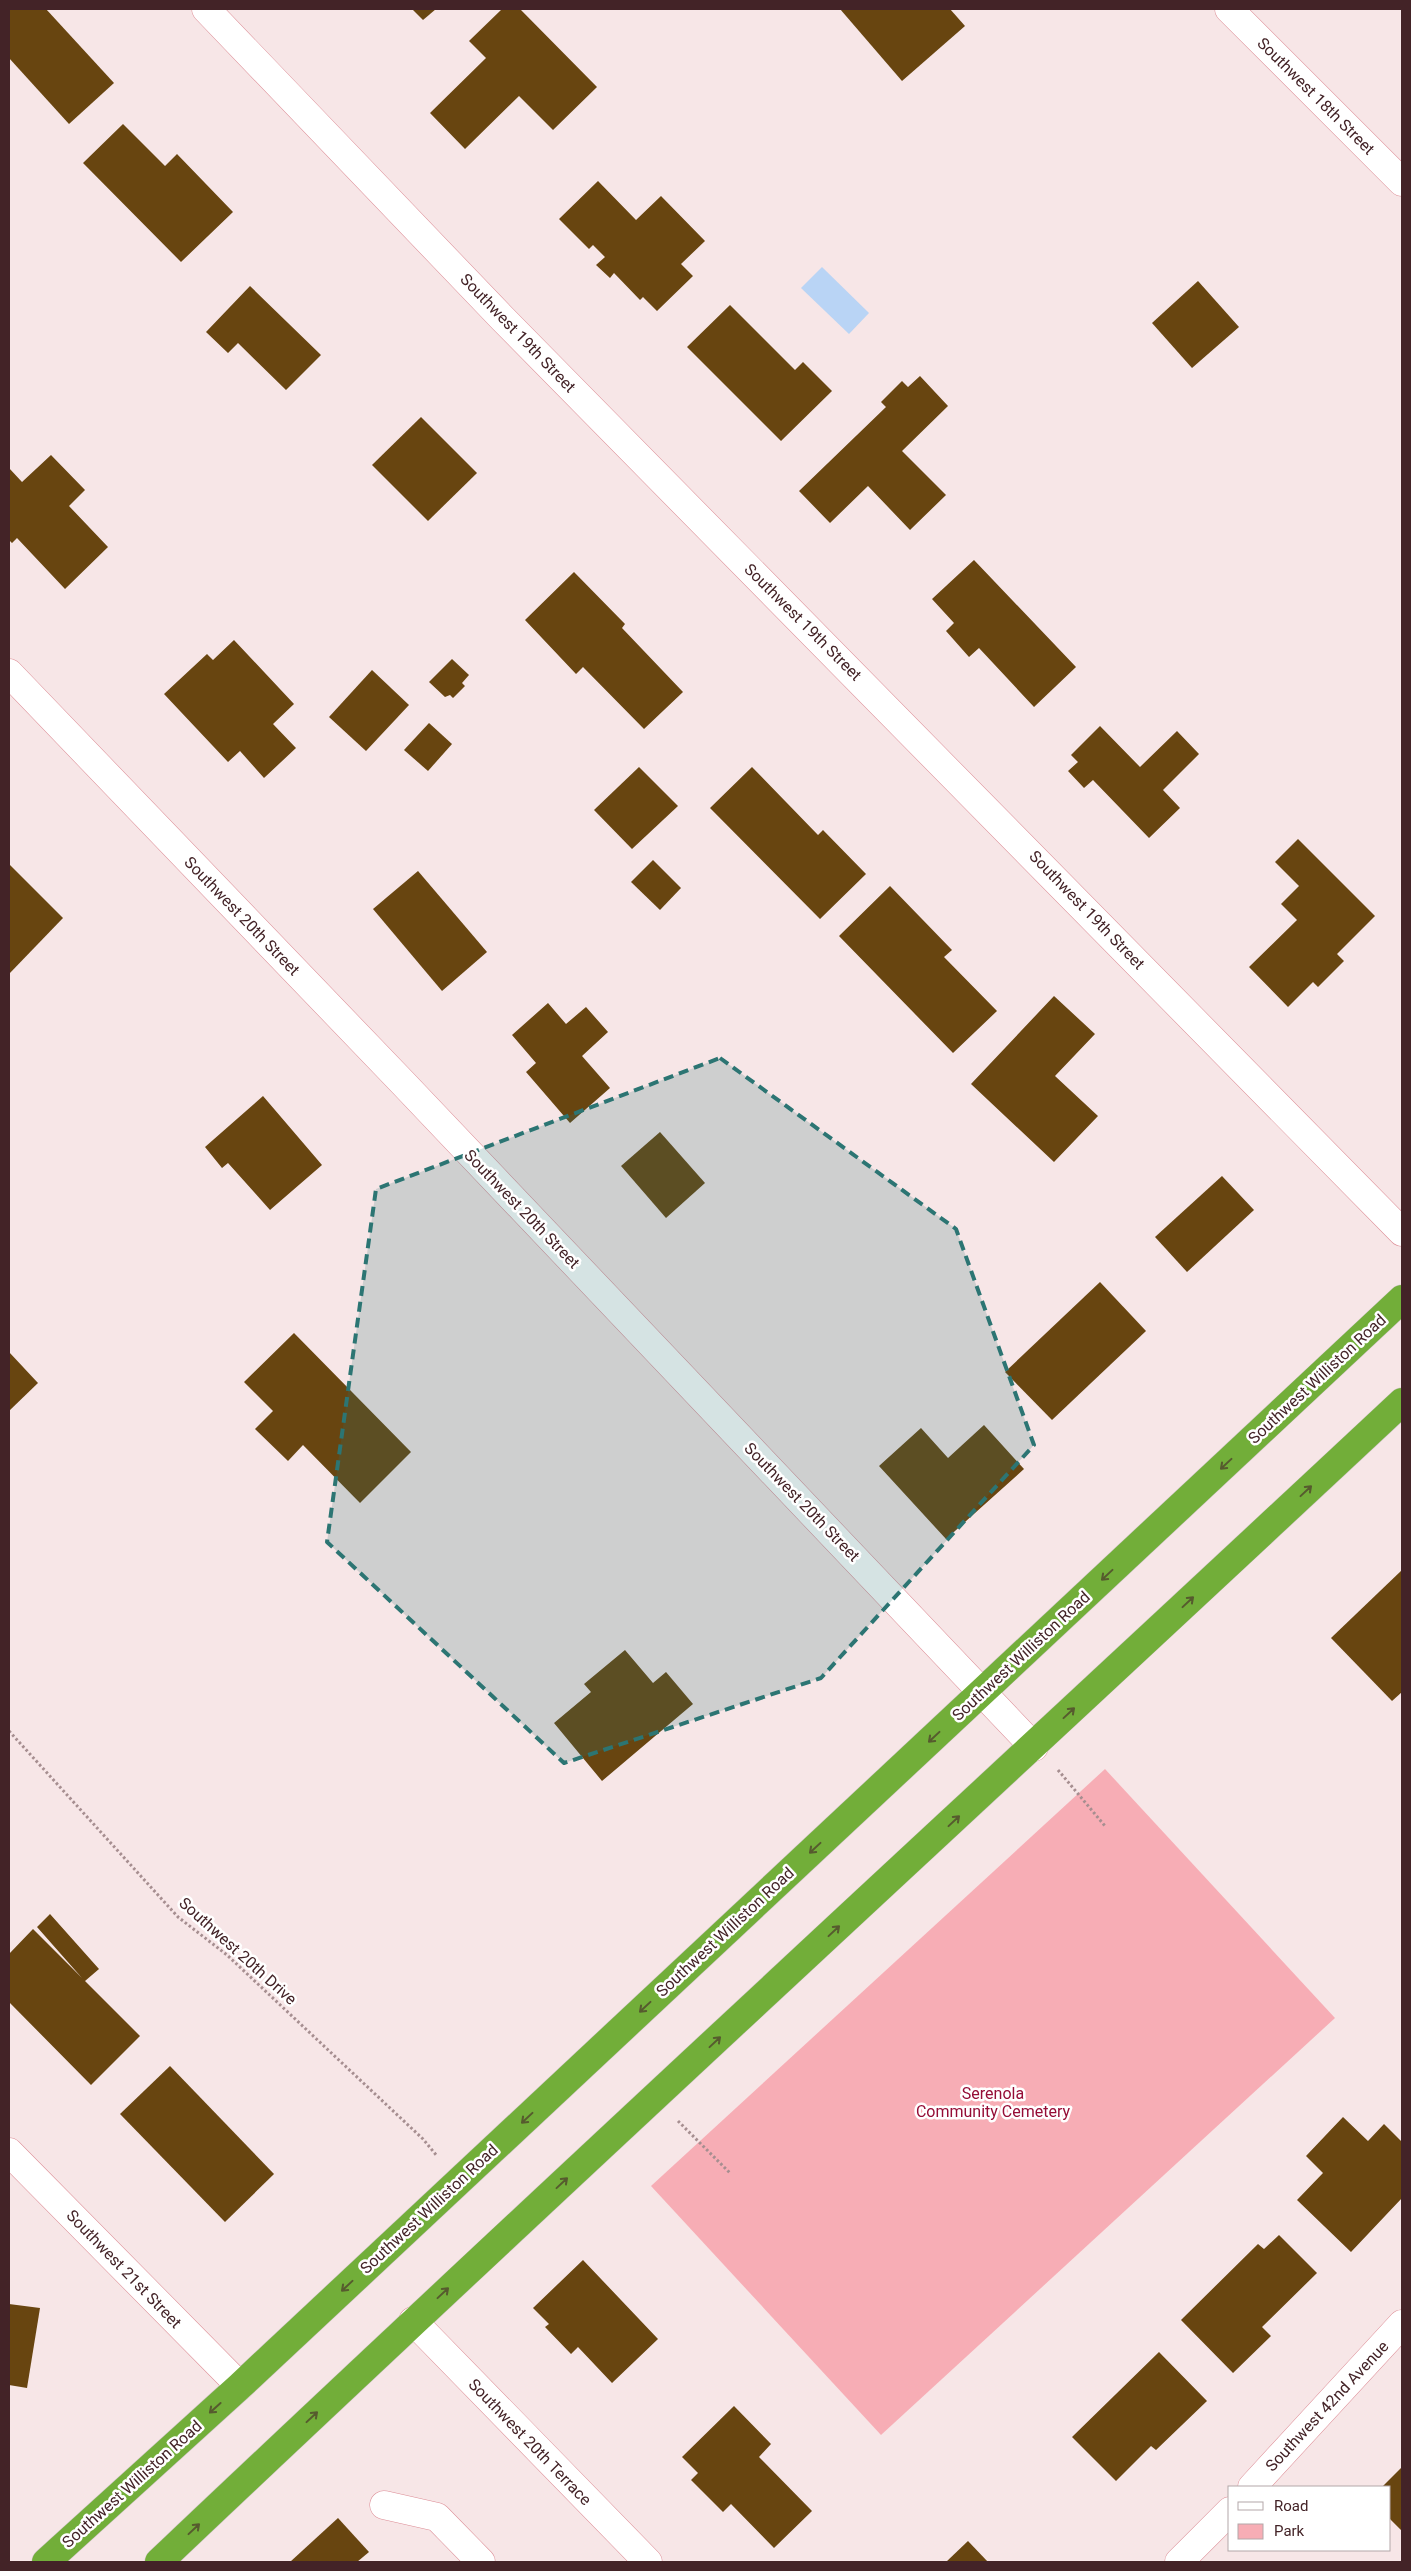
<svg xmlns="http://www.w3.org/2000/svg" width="1411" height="2571" font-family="Roboto,sans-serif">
<rect width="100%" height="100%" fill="#f7e6e7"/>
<!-- green -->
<path fill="#f7adb5" d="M1105 1769 1335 2018 881 2435 651 2186Z"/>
<!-- water -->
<path fill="#b9d4f5" d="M822 267 869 313 849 334 801 288Z"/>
<!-- building -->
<g fill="#684510">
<path d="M9 9H46L114 83 69 124 9 58Z"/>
<path d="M412 9H436L423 20Z"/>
<path d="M502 9H520L597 87 553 130 519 96 465 149 430 113 486 58 469 41Z"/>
<path d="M840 9H950L965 26 902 81Z"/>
<path d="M123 124 165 166 177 154 233 212 181 262 83 163Z"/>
<path d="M598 181 636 220 661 196 705 241 681 264 693 276 657 311 643 297 640 300 614 273 610 278 596 265 605 257 593 245 589 249 559 219Z"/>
<path d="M1198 281 1239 327 1192 368 1152 323Z"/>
<path d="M250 286 321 355 286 390 238 343 228 353 206 332Z"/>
<path d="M730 305 795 370 803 362 832 391 781 441 687 347Z"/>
<path d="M920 376 948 406 902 451 946 495 910 530 868 486 830 523 799 491 886 407 881 402 902 381 908 387Z"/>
<path d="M421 417 477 473 428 521 372 465Z"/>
<path d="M51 455 85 490 69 506 108 547 65 589 17 538 12 543 9 540V468L22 482Z"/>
<path d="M974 560 1076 667 1034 707 979 648 969 657 946 631 954 623 932 599Z"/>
<path d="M574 572 625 624 622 628 683 692 644 729 583 667 576 674 525 620Z"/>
<path d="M234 640 294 704 273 724 296 748 264 778 240 751 228 762 164 694 207 654 213 660Z"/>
<path d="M452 659 469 675 462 683 465 686 453 698 450 695 445 697 429 682Z"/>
<path d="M372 670 409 705 366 751 329 717Z"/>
<path d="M429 723 452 744 428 771 404 750Z"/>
<path d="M1100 726 1140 767 1177 731 1199 754 1163 790 1180 808 1149 838 1093 780 1084 788 1068 771 1078 762 1071 755Z"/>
<path d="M639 767 678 806 632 849 594 810Z"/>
<path d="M752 767 818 835 823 830 866 874 820 919 710 808Z"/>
<path d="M1298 839 1375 916 1337 954 1344 961 1318 987 1313 982 1288 1007 1249 967 1297 920 1281 904 1299 886 1275 862Z"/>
<path d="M653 860 681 888 660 910 631 882Z"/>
<path d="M9 864 63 918 9 974Z"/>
<path d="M418 871 487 952 442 991 373 909Z"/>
<path d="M890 886 952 950 944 957 997 1011 953 1053 839 936Z"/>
<path d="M1054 996 1095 1034 1055 1076 1098 1116 1054 1162 971 1084Z"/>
<path d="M548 1003 566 1024 586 1007 608 1032 582 1056 610 1088 570 1123 526 1072 536 1063 512 1035Z"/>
<path d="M263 1096 322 1165 270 1210 228 1163 222 1168 205 1147Z"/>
<path d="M660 1132 705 1183 666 1218 621 1166Z"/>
<path d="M1222 1176 1254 1210 1187 1272 1155 1237Z"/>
<path d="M1100 1282 1146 1331 1052 1420 1005 1372Z"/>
<path d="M294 1333 411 1452 360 1503 303 1445 288 1461 255 1429 273 1411 244 1382Z"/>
<path d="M9 1352 38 1383 9 1411Z"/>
<path d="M984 1425 1024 1469 946 1539 879 1466 921 1428 948 1458Z"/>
<path d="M1402 1570V1692L1392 1701 1331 1638Z"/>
<path d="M625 1650 653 1683 666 1672 693 1704 602 1781 554 1723 591 1692 584 1684Z"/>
<path d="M50 1914 99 1969 85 1981 140 2036 91 2085 9 2002V1954L33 1929 82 1978 37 1927Z"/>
<path d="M170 2066 274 2174 225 2222 120 2114Z"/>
<path d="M1343 2117 1368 2141 1384 2124 1402 2142V2198L1351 2252 1297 2200 1323 2173 1306 2156Z"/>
<path d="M1279 2235 1317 2273 1262 2327 1271 2336 1233 2373 1181 2320 1258 2244 1264 2249Z"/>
<path d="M583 2260 658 2339 612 2383 578 2347 571 2354 545 2327 549 2324 533 2308Z"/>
<path d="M9 2304 40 2308 27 2388 9 2385Z"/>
<path d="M1159 2352 1207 2401 1156 2450 1151 2446 1116 2481 1072 2437Z"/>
<path d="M734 2406 771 2444 759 2457 812 2511 774 2548 731 2504 723 2512 691 2480 698 2473 682 2457Z"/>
<path d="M1402 2467V2531L1390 2519V2487H1382Z"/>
<path d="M338 2518 369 2552 357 2562H290Z"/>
<path d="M968 2541 988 2562H946Z"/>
</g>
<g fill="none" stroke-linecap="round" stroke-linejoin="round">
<!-- street casing -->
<g stroke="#dd8d96" stroke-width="29">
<g id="street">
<path d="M206 9 503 319 1402 1232"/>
<path d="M1229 9 1402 182"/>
<path d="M9 673 403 1083 1034 1747"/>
<path d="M9 2152 240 2386"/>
<path d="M413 2321 648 2562"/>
<path d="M1252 2487 1402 2324"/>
<path d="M384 2505 437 2517 481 2562"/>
<path d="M1179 2562 1230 2511"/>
</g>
</g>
<!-- highway casing -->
<g stroke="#cec6c7" stroke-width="29">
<g id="highway">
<path d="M46 2562 240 2386 1402 1299"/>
<path d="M159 2562C570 2172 988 1789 1402 1402"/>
</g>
</g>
<!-- path -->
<g stroke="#a68e90" stroke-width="3" stroke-dasharray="2.5 2.5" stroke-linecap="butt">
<path d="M9 1731 178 1917 227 1955 423 2139 437 2156"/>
<path d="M1058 1770 1105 1826"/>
<path d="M678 2121 730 2173"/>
</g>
<!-- street -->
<use href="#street" stroke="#fff" stroke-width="28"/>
<!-- highway -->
<use href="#highway" stroke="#72ae39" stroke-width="28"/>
</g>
<!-- one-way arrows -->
<defs><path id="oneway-shaft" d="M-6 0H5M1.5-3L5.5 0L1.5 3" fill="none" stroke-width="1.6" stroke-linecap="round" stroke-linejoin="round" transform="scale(1.25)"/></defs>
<g stroke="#565b2e">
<use href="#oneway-shaft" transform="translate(1226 1464) rotate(137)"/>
<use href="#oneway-shaft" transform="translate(1306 1491) rotate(-43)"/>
<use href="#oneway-shaft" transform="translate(1107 1575) rotate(137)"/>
<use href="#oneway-shaft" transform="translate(1188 1602) rotate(-43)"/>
<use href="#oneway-shaft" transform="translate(1069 1713) rotate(-43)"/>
<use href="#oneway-shaft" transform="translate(934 1737) rotate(137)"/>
<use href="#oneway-shaft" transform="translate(954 1821) rotate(-43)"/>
<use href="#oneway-shaft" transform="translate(815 1848) rotate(137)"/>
<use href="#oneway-shaft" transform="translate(834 1931) rotate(-43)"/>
<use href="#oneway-shaft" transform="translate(645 2007) rotate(137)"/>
<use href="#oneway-shaft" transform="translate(715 2042) rotate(-43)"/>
<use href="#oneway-shaft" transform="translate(527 2118) rotate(137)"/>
<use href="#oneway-shaft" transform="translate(562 2183) rotate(-43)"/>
<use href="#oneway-shaft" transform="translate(347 2286) rotate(137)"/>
<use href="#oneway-shaft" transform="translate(443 2293) rotate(-43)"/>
<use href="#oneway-shaft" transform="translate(215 2408) rotate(138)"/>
<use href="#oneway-shaft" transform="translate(312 2417) rotate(-43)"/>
<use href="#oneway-shaft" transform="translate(194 2529) rotate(-43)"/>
</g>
<!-- marked area -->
<path fill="#2c7573" fill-opacity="0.2" stroke="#2c7573" stroke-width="4" stroke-dasharray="10 6" stroke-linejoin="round" d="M720 1058 956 1229 1034 1445 821 1678 564 1763 327 1542 376 1189Z"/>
<g text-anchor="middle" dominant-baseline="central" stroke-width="5" stroke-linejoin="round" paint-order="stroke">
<!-- street labels -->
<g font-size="16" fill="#432327" stroke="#fff">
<text transform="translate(1316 96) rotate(45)">Southwest 18th Street</text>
<text transform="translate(518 333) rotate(46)">Southwest 19th Street</text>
<text transform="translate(803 622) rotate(45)">Southwest 19th Street</text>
<text transform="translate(1087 910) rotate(46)">Southwest 19th Street</text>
<text transform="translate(242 916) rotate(46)">Southwest 20th Street</text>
<text transform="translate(522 1209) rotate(46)">Southwest 20th Street</text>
<text transform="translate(1317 1379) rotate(-43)">Southwest Williston Road</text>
<text transform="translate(802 1502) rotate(46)">Southwest 20th Street</text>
<text transform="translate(1021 1656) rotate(-43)">Southwest Williston Road</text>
<text transform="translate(725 1932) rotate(-43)">Southwest Williston Road</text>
<text transform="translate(238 1951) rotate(42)">Southwest 20th Drive</text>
<text transform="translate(429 2209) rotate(-43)">Southwest Williston Road</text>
<text transform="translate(124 2269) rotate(46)">Southwest 21st Street</text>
<text transform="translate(1327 2406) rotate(-47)">Southwest 42nd Avenue</text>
<text transform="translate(530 2442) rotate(46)">Southwest 20th Terrace</text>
<text transform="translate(132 2484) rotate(-42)">Southwest Williston Road</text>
</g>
<!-- park labels -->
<g font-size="16" fill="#950d36" stroke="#fff">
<text x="993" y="2093">Serenola<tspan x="993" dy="18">Community Cemetery</tspan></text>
</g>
</g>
<!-- border -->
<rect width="1411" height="2571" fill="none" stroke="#432327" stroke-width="20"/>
<!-- legend -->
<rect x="1228" y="2486" width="162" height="65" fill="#ffffff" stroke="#b4a7a9"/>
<rect x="1238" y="2502" width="25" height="8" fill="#ffffff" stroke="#b4a7a9"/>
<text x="1274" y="2511" font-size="15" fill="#432327">Road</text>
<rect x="1238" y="2524" width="25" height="15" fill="#f7adb5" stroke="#b4a7a9"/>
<text x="1274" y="2536" font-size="15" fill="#432327">Park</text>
</svg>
